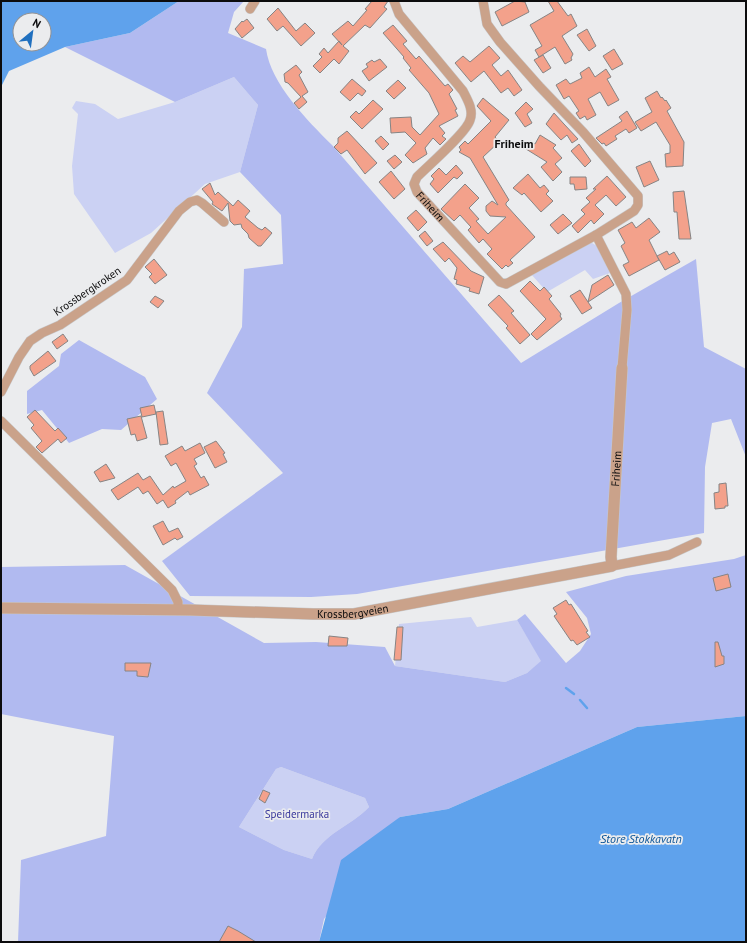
<svg xmlns="http://www.w3.org/2000/svg" width="747" height="943" font-family="'PT Sans',sans-serif">
<rect width="100%" height="100%" fill="#ebecee"/>
<!-- green -->
<g fill="#cbd1f3">
<path d="M234 77 258 105 240 172 205 184 151 233 115 253 74 194 72 166 78 114 72 108 76 101 95 104 118 119 175 102Z"/>
<path d="M592 243 597 246 610 273 593 279 585 270 547 292 531 274 587 244Z"/>
<path d="M471 617 477 627 517 620 542 661 527 673 505 682 395 666 399 624Z"/>
<path d="M281 767 365 798 369 807C351 826 322 834 312 859L284 850 239 827 276 769Z"/>
</g>
<!-- forest -->
<g fill="#b1baf0" fill-rule="evenodd">
<path d="M179 1H244L234 12 228 33 266 49C271 84 307 120 332 145L521 363 619 303 696 259 704 347 746 369V457L731 419 712 423 705 467 704 533 357 594 311 597 190 596 162 561 283 473 207 393 242 327 244 269 283 264 281 215 240 172 258 105 234 77 175 102 65 47 130 33Z"/>
<path d="M79 340 145 377 157 399 121 430 102 429 69 443 42 410 27 414V391L59 366 61 354Z"/>
<path d="M746 555V716L637 727 448 809 400 817 324 919 319 942H18L21 860 106 836 114 736 1 714V567L125 565 264 643 316 642 385 647 395 666 505 682 527 673 541 661 517 620 525 614 566 663 580 651 591 634 587 618 566 592 626 576 734 559ZM281 767 365 798 369 807C351 826 322 834 312 859L284 850 239 827 276 769Z"/>
</g>
<!-- water -->
<g fill="#5fa2ec" fill-rule="evenodd">
<path d="M1 1H179L130 33 65 47 9 71 1 87ZM20 20H44V44H20Z"/>
<path d="M746 716V942H319L341 860 400 817 448 809 637 727Z"/>
</g>
<g fill="none" stroke-linecap="round" stroke-linejoin="round">
<!-- stream -->
<g stroke="#5fa2ec" stroke-width="2.5">
<path d="M566 688 574 694"/>
<path d="M580 700 587 708"/>
</g>
</g>
<!-- building -->
<g fill="#f3a18b" stroke="#868484">
<path d="M372 1H388L384 7 387 9 370 28 365 25 343 46 349 51 339 64 334 59 320 73 313 66 322 57 319 54 324 48 328 53 339 41 342 45 332 34 348 21 353 26 367 10 365 9Z"/>
<path d="M515 1 525 2 529 12 502 26 495 12Z"/>
<path d="M548 1H557L568 16 571 14 577 26 562 36 573 54 571 58 572 60 565 64 555 47 539 57 535 50 542 46 530 25 554 11Z"/>
<path d="M278 8 296 31 305 23 315 33 301 46 283 26 277 31 267 19Z"/>
<path d="M247 19 254 28 242 38 235 29 242 21 243 22Z"/>
<path d="M393 25 407 41 403 44 416 59 419 56 445 86 448 84 453 90 449 94 457 109 455 110 458 116 439 126 445 133 442 136 446 139 440 145 433 138 425 148 427 154 413 163 405 155 416 143 405 132 391 133 390 118 411 117 412 127 420 135 439 114 429 93 409 70 411 68 403 58 404 57 383 33Z"/>
<path d="M587 29 596 46 589 51 577 35Z"/>
<path d="M489 46 500 58 492 65 501 76 508 70 522 90 514 96 508 88 501 93 484 71 471 82 455 63 463 56 470 62Z"/>
<path d="M614 49 623 64 612 70 603 56Z"/>
<path d="M543 55 551 68 543 73 534 60Z"/>
<path d="M380 59 387 67 369 81 362 71 368 67 366 64 372 60 374 62Z"/>
<path d="M296 65 302 72 299 75 308 92 302 96 307 102 299 109 294 103 301 97 288 83 285 82 284 74Z"/>
<path d="M589 67 595 77 606 69 611 77 607 79 619 100 608 106 600 92 588 99 596 115 587 120 585 116 580 119 576 113 579 111 569 96 564 99 556 85 566 79 570 84 582 78 580 73Z"/>
<path d="M352 79 366 91 362 96 358 93 350 101 340 92Z"/>
<path d="M398 80 406 88 394 99 386 91Z"/>
<path d="M657 91 661 98 662 97 665 101 666 100 671 108 667 111 684 142 683 166 666 167 665 154 670 153V145L656 122 641 131 635 122 652 112 645 98Z"/>
<path d="M483 98 509 120 495 137 499 142 483 157 509 200 506 203V205L535 237 510 260 513 263 508 267 506 265 502 269 487 254 492 249 483 239 479 243 468 230 471 227 460 215 454 221 441 209 465 184 479 198 469 208 479 219 476 221 488 234 506 217 490 216 486 211V206L492 201 498 205 470 158 459 152 461 150 459 147 465 141 468 144 491 121 477 106Z"/>
<path d="M373 100 383 109 362 129 350 117 356 111 359 114Z"/>
<path d="M526 102 533 109 527 114 532 123 525 127 515 113Z"/>
<path d="M627 111 637 128 629 133 626 129 615 136 617 139 606 146 604 143 602 144 596 138 622 121 619 117Z"/>
<path d="M554 113 564 124 578 139 572 143 567 135 561 140 546 124Z"/>
<path d="M347 131 377 163 365 174 347 150 341 154 334 147 338 143V138Z"/>
<path d="M540 135 556 145 553 148 562 158 555 164 562 172 553 181 541 167 547 162 526 149 530 141 535 144Z"/>
<path d="M381 136 389 144 383 150 375 141Z"/>
<path d="M579 144 591 161 585 167 571 151Z"/>
<path d="M395 155 402 162 394 169 387 161Z"/>
<path d="M650 161 659 180 644 187 636 167Z"/>
<path d="M456 165 463 173 457 179 454 177 438 193 430 184 434 179 431 176 439 168 446 175Z"/>
<path d="M391 171 405 189 394 199 379 182Z"/>
<path d="M528 174 540 188 544 185 549 191 546 194 553 201 541 212 524 193 522 195 513 188Z"/>
<path d="M607 176 626 197 616 206 606 195 595 205 604 214 594 224 591 220 578 233 572 226 585 214 581 210 590 202 586 198 596 189H593Z"/>
<path d="M570 177H586L587 189 575 190 574 184H570Z"/>
<path d="M210 183 215 195 218 192 233 206 238 200 250 211 245 217 258 228 262 230 265 227 272 233 261 246H258L249 238 248 234 242 228 241 224 234 225 230 221 228 203 222 211 212 204 213 202 202 189Z"/>
<path d="M684 191 691 239H679L677 212H674L673 192Z"/>
<path d="M416 210 427 222 418 231 407 218Z"/>
<path d="M563 214 572 223 558 234 550 225Z"/>
<path d="M649 218 660 232 649 240 659 260 629 276 623 265 629 262 621 246 625 243 618 230 632 222 636 228Z"/>
<path d="M425 231 433 241 427 246 419 236Z"/>
<path d="M443 242 471 271 484 277 479 294 469 291 470 288 456 284 457 280 454 279 457 268 449 258 445 262 433 249Z"/>
<path d="M667 251 669 255 674 252 680 262 665 270 657 256Z"/>
<path d="M154 259 167 275 155 284 149 277 152 274 145 267Z"/>
<path d="M608 275 614 285 588 302 592 285Z"/>
<path d="M530 281 540 291 544 287 552 296 549 299 561 314 560 316 562 319 537 340 531 334 546 319 520 291Z"/>
<path d="M580 290 592 308 582 314 570 296Z"/>
<path d="M499 295 514 311 511 313 530 335 520 344 506 328 508 326 488 305Z"/>
<path d="M155 296 164 301 158 308 150 302Z"/>
<path d="M63 334 68 341 57 349 52 342Z"/>
<path d="M48 351 56 361 34 376 30 369V366Z"/>
<path d="M154 405 156 414 142 417 140 408Z"/>
<path d="M35 410 55 431 58 428 67 438 61 443 58 439 42 453 36 447 42 441 31 428 34 425 27 417Z"/>
<path d="M163 411 168 444 160 445 156 412Z"/>
<path d="M141 416 147 438 137 441 135 434 131 435 127 419Z"/>
<path d="M216 441 225 453 223 454 227 462 215 468 204 447Z"/>
<path d="M200 443 205 453 194 459 197 464 194 466 201 478 204 476 209 485 190 495 188 491 175 501 176 503 168 508 163 500 157 504 148 491 143 494 138 487 118 500 111 490 138 473 143 480 150 476 163 495 173 486 174 488 186 481 176 463 171 466 165 456 182 446 185 451Z"/>
<path d="M106 464 115 478 100 482 94 472Z"/>
<path d="M726 483 728 506H725V508L715 509 714 493 719 492V484Z"/>
<path d="M163 521 169 532 178 528 183 537 177 540 175 538 163 545 153 526Z"/>
<path d="M728 574 731 587 716 591 713 578Z"/>
<path d="M566 600 569 605 571 604 588 631 586 632 590 637 577 645 573 640 571 641 554 616 557 614 553 608Z"/>
<path d="M397 627H403L401 660H394Z"/>
<path d="M329 636 348 638 347 646H328Z"/>
<path d="M715 642H718L722 656H724V664L715 667Z"/>
<path d="M125 663H151L148 677 137 676V671H125Z"/>
<path d="M263 790 270 793 265 803 259 799Z"/>
<path d="M228 926 238 931 256 942H219Z"/>
</g>
<g fill="none" stroke-linecap="round" stroke-linejoin="round">
<!-- minor casing -->
<g stroke="#c7c8ca" stroke-width="10">
<g id="minor">
<path id="s1" d="M394 1 399 14 463 91C467 99 474 110 470 120 467 132 428 166 417 177L414 184 417 192 500 282 506 284 596 235 634 211 638 205V196L583 132 539 86 500 42 487 24 483 1"/>
<path d="M250 9 255 1"/>
<path d="M596 235 626 294 627 310 622 368"/>
<path d="M1 392 19 357 30 341 42 333 60 325 127 280 179 211 190 202 197 200 202 203 224 222"/>
<path d="M1 421 172 590 178 602V610"/>
<path d="M612 566 669 555 697 542"/>
</g>
</g>
<!-- tertiary casing -->
<g stroke="#c7c8ca" stroke-width="12">
<g id="tertiary">
<path id="s2" d="M1 608 190 610 313 614H354L612 566 611 557 622 368"/>
</g>
</g>
<!-- minor -->
<use href="#minor" stroke="#caa28a" stroke-width="9"/>
<!-- tertiary -->
<use href="#tertiary" stroke="#caa28a" stroke-width="11"/>
</g>
<g text-anchor="middle" dominant-baseline="central" stroke-width="3.5" stroke-linejoin="round" paint-order="stroke">
<!-- street labels -->
<g font-size="11" fill="#0c0c0d" stroke="#ebecee">
<text stroke="none"><textPath href="#s1" startOffset="259">Friheim</textPath></text>
<text transform="translate(87 291) rotate(-34)">Krossbergkroken</text>
<text stroke="none"><textPath href="#s2" startOffset="713">Friheim</textPath></text>
<text stroke="none"><textPath href="#s2" startOffset="352">Krossbergveien</textPath></text>
</g>
<!-- park labels -->
<g font-size="11" fill="#38379c" stroke="#ebecee">
<text x="297" y="814">Speidermarka</text>
</g>
<!-- neighbourhood labels -->
<g font-size="12" font-weight="bold" fill="#0c0c0d" stroke="#ebecee">
<text x="514" y="143">Friheim</text>
</g>
<!-- water labels -->
<g font-size="12" font-style="italic" fill="#0c5598" stroke="#ebecee">
<text x="641" y="838">Store Stokkavatn</text>
</g>
</g>
<!-- border -->
<rect width="747" height="943" fill="none" stroke="#0c0c0d" stroke-width="4"/>
<!-- north arrow -->
<g transform="translate(32 32) rotate(29)"><circle r="19" fill="#ebecee" stroke="#929294"/>
<path d="M0-3L7 15L0 10L-7 15Z" fill="#2070bf"/>
<text y="-6" font-size="11" font-weight="bold" text-anchor="middle" fill="#0c0c0d">N</text>
</g>
</svg>
